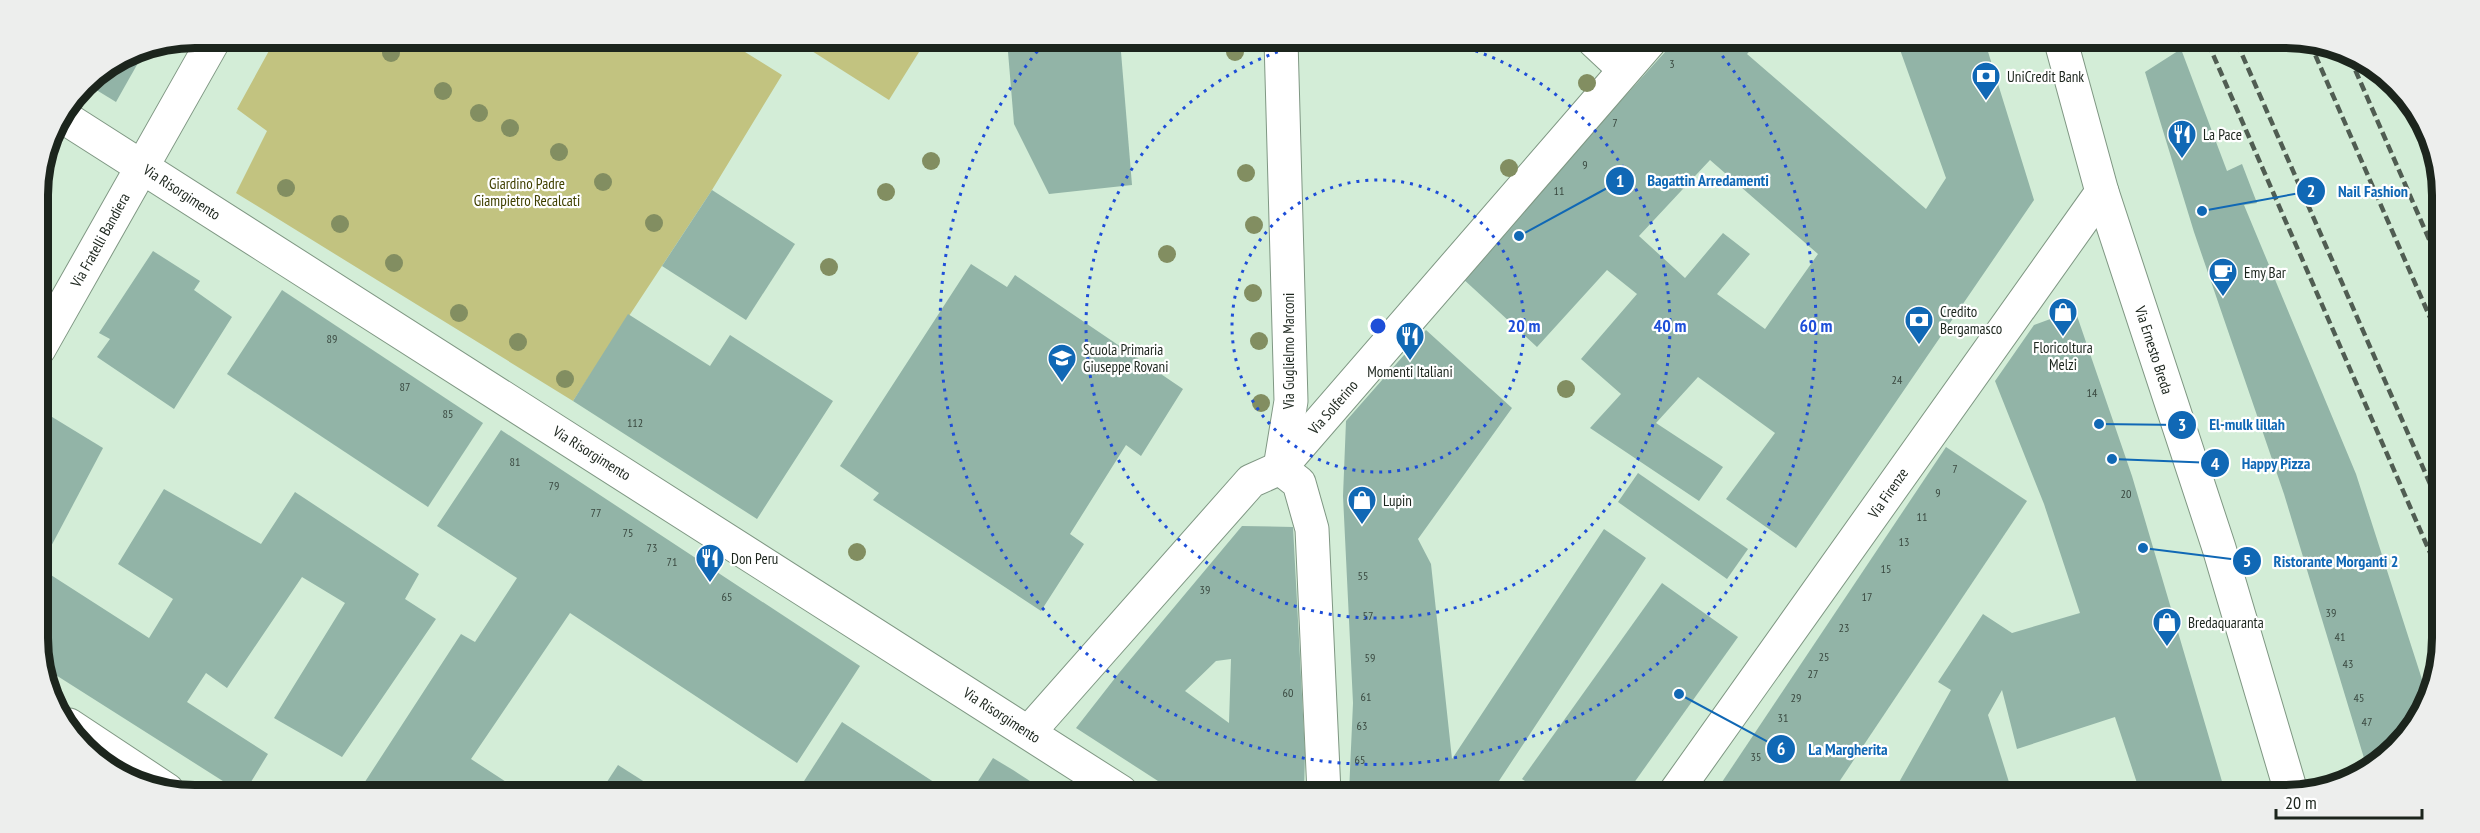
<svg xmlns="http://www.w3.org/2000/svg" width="2480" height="833" font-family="'PT Sans Narrow',sans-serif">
<rect width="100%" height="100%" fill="#d3edd7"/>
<!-- green -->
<g fill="#c2c380">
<path d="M276 38 724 39 782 75 712 190 573 401 236 193 267 131 237 109Z"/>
<path d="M793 39H900L919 52 889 100Z"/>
</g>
<!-- building -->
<g fill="#92b4a7" fill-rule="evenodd">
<path d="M1007 40H1120L1132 185 1049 194 1014 124Z"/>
<path d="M1675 41 1758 42 1747 54 1926 209 1946 178 1899 47 1904 42H1985L2034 200 1796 548 1726 499 1775 433 1698 377 1656 423 1723 467 1699 501 1590 428 1621 394 1581 359 1637 294 1607 270 1537 347 1461 277ZM1710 160 1818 254 1765 329 1717 294 1750 254 1723 233 1685 278 1639 236Z"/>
<path d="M147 47 116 102 85 83 135 49Z"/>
<path d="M2181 49 2227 171 2242 164 2257 203 2244 205 2356 474 2428 698 2416 726 2381 763 2367 768 2284 494 2194 232 2145 72Z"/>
<path d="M39 181 46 185 38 198V185Z"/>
<path d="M712 190 795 244 746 320 662 266Z"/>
<path d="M153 251 200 281 194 290 232 317 174 409 97 357 110 339 99 333Z"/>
<path d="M971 264 1007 287 1015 275 1183 389 1141 456 1126 445 1070 534 1084 544 1041 611 873 500 879 493 840 466Z"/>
<path d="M282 290 483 423 428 507 227 374Z"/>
<path d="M2075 310 2132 476 2226 795H2141L2115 717 2017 749 2002 690 1988 715 2013 795 1870 794 1878 783 1893 793 1951 690 1938 682 1983 614 2012 633 2080 613 2044 504 1995 381 2034 325Z"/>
<path d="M628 314 710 366 730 335 833 401 757 519 573 401Z"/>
<path d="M1426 330 1512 408 1418 539 1431 564 1452 759 1604 529 1646 558 1491 793H1349L1353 703 1343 496 1346 421Z"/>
<path d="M39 409 103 448 47 554 40 549Z"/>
<path d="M501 430 860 666 797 763 570 613 471 759 520 791H359L461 634 475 642 517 578 437 526Z"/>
<path d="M1946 447 2027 501 1831 794H1714Z"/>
<path d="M1638 473 1748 549 1727 579 1618 502Z"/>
<path d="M164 489 261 544 295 492 419 574 405 599 436 619 342 757 274 718 345 603 302 577 227 688 206 673 187 702 268 754 246 790H237L40 665V568L149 638 173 599 118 564Z"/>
<path d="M1242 526 1293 527 1305 752 1304 793 1175 792 1076 728 1119 673ZM1231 659 1229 723 1185 691 1216 661Z"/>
<path d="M1662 583 1738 637 1626 794 1543 793 1522 779Z"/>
<path d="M842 722 946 790 945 792H797Z"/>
<path d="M993 758 1013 770 1047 792H971Z"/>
<path d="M618 765 659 791H601Z"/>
</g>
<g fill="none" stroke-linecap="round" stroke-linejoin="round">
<!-- minor casing -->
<g stroke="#7f9783" stroke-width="35">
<g id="minor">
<path d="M1594 41 1624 69"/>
<path d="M62 116 1121 792"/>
<path d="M39 349 215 38"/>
<path d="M1280 468 1291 401 1281 40"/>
<path d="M1280 468 1299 483 1312 529 1324 793"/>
<path d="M69 725 167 790"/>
<path d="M1029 732 1251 481 1280 468 1650 41"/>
<path d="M1674 794 2102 192"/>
</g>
</g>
<!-- major casing -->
<g stroke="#7f9783" stroke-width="35">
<path id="major" d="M2061 42 2102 192 2219 548 2292 795"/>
</g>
<!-- minor -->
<use href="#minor" stroke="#fff" stroke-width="33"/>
<!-- major -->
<use href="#major" stroke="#fff" stroke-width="33"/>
<!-- rail -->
<g stroke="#505d52" stroke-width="4.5" stroke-dasharray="9 4.5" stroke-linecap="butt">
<path d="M2208 43 2438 571"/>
<path d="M2237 43 2438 502"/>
<path d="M2310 43 2439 338"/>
<path d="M2350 58 2439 262"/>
</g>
</g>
<!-- trees -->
<g fill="#828e61">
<circle cx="1235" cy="52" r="9"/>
<circle cx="391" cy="53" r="9"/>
<circle cx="1587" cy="83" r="9"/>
<circle cx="443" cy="91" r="9"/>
<circle cx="479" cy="113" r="9"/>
<circle cx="510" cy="128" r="9"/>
<circle cx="559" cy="152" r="9"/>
<circle cx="931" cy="161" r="9"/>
<circle cx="1509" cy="168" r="9"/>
<circle cx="1246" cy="173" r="9"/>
<circle cx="603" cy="182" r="9"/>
<circle cx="286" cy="188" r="9"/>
<circle cx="886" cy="192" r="9"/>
<circle cx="654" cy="223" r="9"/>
<circle cx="340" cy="224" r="9"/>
<circle cx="1254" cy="225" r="9"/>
<circle cx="1167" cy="254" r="9"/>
<circle cx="394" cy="263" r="9"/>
<circle cx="829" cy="267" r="9"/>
<circle cx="1253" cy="293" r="9"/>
<circle cx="459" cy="313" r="9"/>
<circle cx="1259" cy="341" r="9"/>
<circle cx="518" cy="342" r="9"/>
<circle cx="565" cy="379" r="9"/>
<circle cx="1566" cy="389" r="9"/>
<circle cx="1261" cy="403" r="9"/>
<circle cx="857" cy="552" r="9"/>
</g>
<!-- distance rings -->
<g fill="none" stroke="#1d4ed8" stroke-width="3" stroke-dasharray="3 6">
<circle cx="1378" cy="326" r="146"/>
<path d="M1441 41A292 292 0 1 1 1315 41"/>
<path d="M1711 42A438 438 0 1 1 1045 42"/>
</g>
<!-- icons -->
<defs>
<g id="bank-pin" transform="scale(1.5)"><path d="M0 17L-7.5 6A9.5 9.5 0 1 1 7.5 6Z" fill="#1068b5" stroke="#fff"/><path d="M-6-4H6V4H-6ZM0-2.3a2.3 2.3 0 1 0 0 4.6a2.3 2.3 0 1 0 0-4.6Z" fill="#fff"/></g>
<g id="restaurant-pin" transform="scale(1.5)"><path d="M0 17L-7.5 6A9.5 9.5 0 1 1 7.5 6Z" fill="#1068b5" stroke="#fff"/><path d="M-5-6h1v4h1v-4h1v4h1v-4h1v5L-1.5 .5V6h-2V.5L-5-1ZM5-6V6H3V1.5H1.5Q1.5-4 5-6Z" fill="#fff"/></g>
<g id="cafe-pin" transform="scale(1.5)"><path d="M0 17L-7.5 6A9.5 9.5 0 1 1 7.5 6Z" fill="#1068b5" stroke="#fff"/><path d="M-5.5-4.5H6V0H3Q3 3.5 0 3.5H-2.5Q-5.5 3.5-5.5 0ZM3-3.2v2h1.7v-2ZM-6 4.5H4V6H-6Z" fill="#fff"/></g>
<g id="shop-pin" transform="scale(1.5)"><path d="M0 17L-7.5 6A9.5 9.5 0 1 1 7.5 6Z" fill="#1068b5" stroke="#fff"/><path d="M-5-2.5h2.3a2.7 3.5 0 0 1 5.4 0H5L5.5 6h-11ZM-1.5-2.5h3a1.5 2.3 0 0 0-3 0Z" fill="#fff"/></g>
<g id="school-pin" transform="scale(1.5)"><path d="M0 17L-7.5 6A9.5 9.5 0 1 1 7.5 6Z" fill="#1068b5" stroke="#fff"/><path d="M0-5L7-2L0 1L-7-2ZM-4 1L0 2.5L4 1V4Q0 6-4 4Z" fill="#fff"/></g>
</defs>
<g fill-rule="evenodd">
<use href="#bank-pin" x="1986" y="76"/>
<use href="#restaurant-pin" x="2182" y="134"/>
<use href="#cafe-pin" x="2223" y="272"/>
<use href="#shop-pin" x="2063" y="312"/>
<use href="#bank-pin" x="1919" y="320"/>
<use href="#restaurant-pin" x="1410" y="336"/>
<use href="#school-pin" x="1062" y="358"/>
<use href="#shop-pin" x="1362" y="500"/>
<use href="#restaurant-pin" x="710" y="558"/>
<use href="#shop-pin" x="2167" y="622"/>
</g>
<g text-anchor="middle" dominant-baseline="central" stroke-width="4.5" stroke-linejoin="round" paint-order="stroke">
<!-- number labels -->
<g font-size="12" fill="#3a4940">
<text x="1672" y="63">3</text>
<text x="1615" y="122">7</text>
<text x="1585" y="164">9</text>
<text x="1559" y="190">11</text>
<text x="332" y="338">89</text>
<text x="1897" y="379">24</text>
<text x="405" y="386">87</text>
<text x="2092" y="392">14</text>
<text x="448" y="413">85</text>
<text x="635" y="422">112</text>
<text x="515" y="461">81</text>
<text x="1955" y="468">7</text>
<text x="554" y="485">79</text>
<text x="1938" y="492">9</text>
<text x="2126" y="493">20</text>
<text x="596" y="512">77</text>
<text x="1922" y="516">11</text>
<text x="628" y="532">75</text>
<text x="1904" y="541">13</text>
<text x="652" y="547">73</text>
<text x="672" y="561">71</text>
<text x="1886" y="568">15</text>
<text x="1363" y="575">55</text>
<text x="1205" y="589">39</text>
<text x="727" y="596">65</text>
<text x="1867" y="596">17</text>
<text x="2331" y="612">39</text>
<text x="1368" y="615">57</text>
<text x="1844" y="627">23</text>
<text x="2340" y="636">41</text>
<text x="1824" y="656">25</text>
<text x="1370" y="657">59</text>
<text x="2348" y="663">43</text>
<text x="1813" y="673">27</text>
<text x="1288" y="692">60</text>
<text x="1366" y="696">61</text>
<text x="1796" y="697">29</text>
<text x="2359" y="697">45</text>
<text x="1783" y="717">31</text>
<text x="2367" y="721">47</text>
<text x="1362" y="725">63</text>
<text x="1756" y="756">35</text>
<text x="1360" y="759">65</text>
</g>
<!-- poi labels -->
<g font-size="15" fill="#1c251d" stroke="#fff" text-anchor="start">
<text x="2007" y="76">UniCredit Bank</text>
<text x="2203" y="134">La Pace</text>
<text x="2244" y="272">Emy Bar</text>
<text x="1940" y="311">Credito<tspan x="1940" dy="17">Bergamasco</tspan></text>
<text x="2063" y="347" text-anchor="middle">Floricoltura<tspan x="2063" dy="17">Melzi</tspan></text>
<text x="1083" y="349">Scuola Primaria<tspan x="1083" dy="17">Giuseppe Rovani</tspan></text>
<text x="1410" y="371" text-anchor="middle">Momenti Italiani</text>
<text x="1383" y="500">Lupin</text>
<text x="731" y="558">Don Peru</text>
<text x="2188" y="622">Bredaquaranta</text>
</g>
<!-- park labels -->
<g font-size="15" fill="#404000" stroke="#fff">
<text x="527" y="183">Giardino Padre<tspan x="527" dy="17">Giampietro Recalcati</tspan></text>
</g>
<!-- street labels -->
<g font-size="15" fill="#1c251d" stroke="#fff">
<text transform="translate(182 192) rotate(33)">Via Risorgimento</text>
<text transform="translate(100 240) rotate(-61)">Via Fratelli Bandiera</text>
<text transform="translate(2154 350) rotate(72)">Via Ernesto Breda</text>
<text transform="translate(1288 351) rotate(-90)">Via Guglielmo Marconi</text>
<text transform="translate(1333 407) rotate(-49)">Via Solferino</text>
<text transform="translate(592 453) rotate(32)">Via Risorgimento</text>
<text transform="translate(1888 493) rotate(-55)">Via Firenze</text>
<text transform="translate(1002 715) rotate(33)">Via Risorgimento</text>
</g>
</g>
<!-- crop -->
<path d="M0 0H2480V833H0ZM195 48H2285A147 147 0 0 1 2432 195V638A147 147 0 0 1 2285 785H195A147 147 0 0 1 48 638V195A147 147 0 0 1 195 48Z" fill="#edeeed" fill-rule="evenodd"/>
<path fill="none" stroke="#1c251d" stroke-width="8" d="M195 48H2285A147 147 0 0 1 2432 195V638A147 147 0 0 1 2285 785H195A147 147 0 0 1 48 638V195A147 147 0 0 1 195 48Z"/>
<circle cx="1378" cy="326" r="9" fill="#1d4ed8" stroke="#fff" stroke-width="3"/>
<g font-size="18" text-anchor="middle" font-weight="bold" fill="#1d4ed8" stroke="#fff" stroke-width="4.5" stroke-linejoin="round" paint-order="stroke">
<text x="1524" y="332">20 m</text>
<text x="1670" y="332">40 m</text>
<text x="1816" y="332">60 m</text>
</g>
<!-- callouts -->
<path fill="none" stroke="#1068b5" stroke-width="2" d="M1519 236L1620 181M2202 211L2311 191M2099 424L2182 425M2112 459L2215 463M2143 548L2247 561M1679 694L1781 749"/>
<g fill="#1068b5" stroke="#fff" stroke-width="2">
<circle cx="1519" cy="236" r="6"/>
<circle cx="2202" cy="211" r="6"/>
<circle cx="2099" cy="424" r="6"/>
<circle cx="2112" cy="459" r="6"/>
<circle cx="2143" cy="548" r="6"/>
<circle cx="1679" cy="694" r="6"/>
<circle cx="1620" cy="181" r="15"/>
<circle cx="2311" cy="191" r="15"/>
<circle cx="2182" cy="425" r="15"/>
<circle cx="2215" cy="463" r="15"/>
<circle cx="2247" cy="561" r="15"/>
<circle cx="1781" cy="749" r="15"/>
</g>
<g font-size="18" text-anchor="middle" font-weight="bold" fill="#fff">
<text x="1620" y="187">1</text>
<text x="2311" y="197">2</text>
<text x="2182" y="431">3</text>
<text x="2215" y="470">4</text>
<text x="2247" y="567">5</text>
<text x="1781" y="755">6</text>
</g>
<g font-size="16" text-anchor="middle" font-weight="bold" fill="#1068b5" stroke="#fff" stroke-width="4.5" stroke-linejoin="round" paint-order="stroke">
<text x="1708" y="186">Bagattin Arredamenti</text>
<text x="2373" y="197">Nail Fashion</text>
<text x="2247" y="430">El-mulk lillah</text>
<text x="2276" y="469">Happy Pizza</text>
<text x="2336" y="567">Ristorante Morganti 2</text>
<text x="1848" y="755">La Margherita</text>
</g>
<!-- scale -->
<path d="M2276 809v9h146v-9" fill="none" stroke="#1c251d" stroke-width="3"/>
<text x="2285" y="809" font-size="18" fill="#1c251d" stroke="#ffffff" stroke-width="4.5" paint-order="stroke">20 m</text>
</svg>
